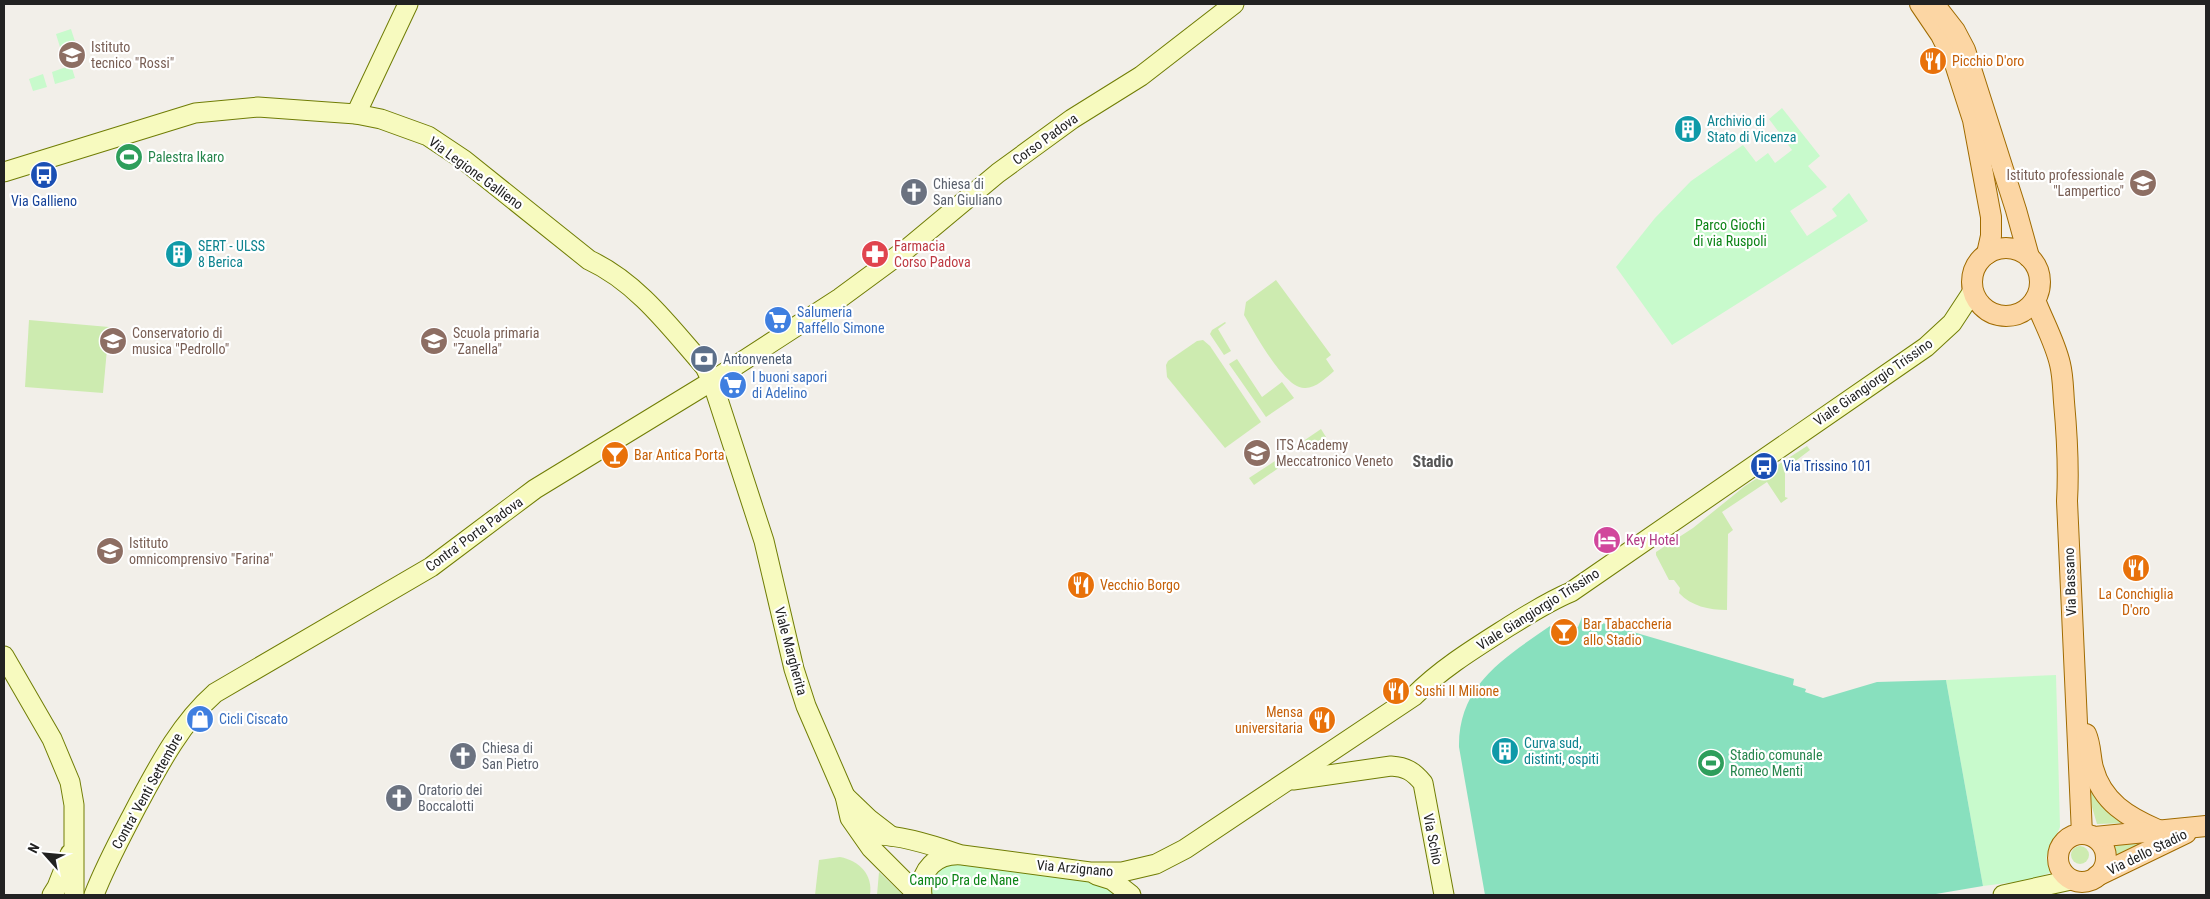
<svg xmlns="http://www.w3.org/2000/svg" width="2210" height="899" font-family="'Roboto Condensed',sans-serif">
<rect width="100%" height="100%" fill="#f2efe9"/>
<!-- grass -->
<g fill="#cdebb0">
<path d="M1276 280 1331 355 1326 359 1334 371C1326 378 1315 389 1304 388 1284 388 1254 332 1244 315L1246 302Z"/>
<path d="M29 320 109 327 103 393 25 387Z"/>
<path d="M1225 322 1226 323 1218 329 1231 351 1224 355 1210 334 1212 330Z"/>
<path d="M1203 340 1210 346 1261 422 1225 448 1167 377 1166 365 1168 361 1197 341Z"/>
<path d="M1237 359 1262 397 1282 382 1294 398 1266 417 1229 364Z"/>
<path d="M1321 429 1326 437 1304 451 1299 444Z"/>
<path d="M1807 446 1810 450 1785 469V497L1788 498 1781 503 1767 482 1722 512 1733 530 1728 534 1727 610C1709 610 1691 606 1679 593L1680 588 1674 580H1669L1656 555V552L1693 528 1745 486Z"/>
<path d="M1275 461 1280 467 1254 485 1249 478Z"/>
<path d="M2089 785 2101 804 2128 823 2097 824 2092 807Z"/>
<path d="M2158 834 2113 858 2111 843Z"/>
<circle cx="2080" cy="855" r="9"/>
<path d="M840 857C860 861 873 875 870 895H815L819 860Z"/>
<path d="M879 872 903 895H877Z"/>
</g>
<!-- park -->
<g fill="#c8facc">
<path d="M71 29 78 51 68 55 75 78 55 84 52 72 66 67 56 34Z"/>
<path d="M43 74 47 87 33 91 29 79Z"/>
<path d="M1782 108 1820 156 1808 166 1827 187 1790 211 1807 236 1837 216 1832 209 1849 193 1868 221 1672 345 1616 267 1655 218 1691 181 1743 145 1756 162 1768 153 1775 163 1792 150 1769 119Z"/>
<path d="M2056 675 2060 827 2046 858 2052 872 2031 880 1983 886 1946 680Z"/>
<path d="M951 863 1092 880 1104 884 1120 895H931L929 874Z"/>
</g>
<!-- pitch -->
<path fill="#88e0be" d="M1582 617 1794 679 1793 685 1806 689 1805 692 1823 698 1877 682 1946 680 1983 886 1930 895H1485L1459 747C1458 685 1504 658 1550 626L1554 632 1558 628 1564 631 1566 624 1578 627Z"/>
<g fill="none" stroke-linecap="round" stroke-linejoin="round">
<!-- secondary casing -->
<g stroke="#707d05" stroke-width="21">
<g id="secondary">
<path d="M356 114 408 4"/>
<path d="M4 172 195 113 258 107 356 114 381 119 428 136 464 160 589 260C637 282 671 328 705 367L712 381 764 541 794 669 806 706 845 796 850 818 871 848 918 895"/>
<path d="M4 656 52 739 70 782 74 805V895"/>
<path d="M1293 780 1391 766C1406 767 1413 771 1423 783L1444 895"/>
<path d="M845 796 869 819 891 836"/>
<path d="M864 837C886 830 935 846 958 854"/>
<path d="M1096 875 1112 880 1131 895"/>
<path d="M52 895 57 887 70 854"/>
<path d="M94 895C106 864 122 835 137 806 159 765 180 724 215 693L431 567 535 489 712 381 840 298 908 248 998 173 1072 119 1141 76 1234 4"/>
<path d="M922 895C919 870 936 853 962 855L1090 872H1122L1156 864 1185 849 1414 696C1442 668 1475 648 1508 627 1529 614 1549 601 1571 592L1926 347 1952 323 1973 291"/>
<path d="M2003 895 2071 880"/>
</g>
</g>
<!-- primary casing -->
<g stroke="#a06b00" stroke-width="22">
<g id="primary">
<path d="M1920 4 1941 35 1954 61 1973 120 1991 217V236L1987 254"/>
<path d="M1934 4 1955 31 1965 50 2016 210 2029 257"/>
<circle cx="2006" cy="282" r="34"/>
<path d="M2035 300C2043 321 2055 342 2060 364 2063 376 2063 389 2064 402 2067 435 2069 468 2067 501L2082 834"/>
<path d="M2086 734C2091 745 2090 757 2093 768 2102 802 2128 817 2158 830"/>
<circle cx="2082" cy="858" r="24"/>
<path d="M2095 837 2206 826"/>
<path d="M2097 876 2186 833"/>
</g>
</g>
<!-- secondary -->
<use href="#secondary" stroke="#f7fabf" stroke-width="19"/>
<!-- primary -->
<use href="#primary" stroke="#fcd6a4" stroke-width="20"/>
</g>
<!-- icons -->
<defs>
<g id="school-disc" transform="scale(1.4375)"><circle r="9.5" fill="#8d6e63" stroke="#fff"/><path d="M0-5L7-2L0 1L-7-2ZM-4 1L0 2.5L4 1V4Q0 6-4 4Z" fill="#fff"/></g>
<g id="restaurant-disc" transform="scale(1.4375)"><circle r="9.5" fill="#e8710a" stroke="#fff"/><path d="M-5-6h1v4h1v-4h1v4h1v-4h1v5L-1.5 .5V6h-2V.5L-5-1ZM5-6V6H3V1.5H1.5Q1.5-4 5-6Z" fill="#fff"/></g>
<g id="building-disc" transform="scale(1.4375)"><circle r="9.5" fill="#0f9aa8" stroke="#fff"/><path d="M-4-6H4V6H1V3H-1V6H-4ZM-2.5-4.3h1.7v1.8h-1.7ZM.8-4.3h1.7v1.8H.8ZM-2.5-1h1.7V.8h-1.7ZM.8-1h1.7V.8H.8Z" fill="#fff"/></g>
<g id="stadium-disc" transform="scale(1.4375)"><circle r="9.5" fill="#2e9e5b" stroke="#fff"/><path d="M0-5a6.5 5 0 1 0 0 10a6.5 5 0 1 0 0-10ZM-3.5-1.8h7v3.6h-7Z" fill="#fff"/></g>
<g id="bus-disc" transform="scale(1.4375)"><circle r="9.5" fill="#1a4fb4" stroke="#fff"/><path d="M-5-6H5V4H4V6H2V4H-2V6H-4V4H-5ZM-3.5-4V0h7V-4ZM-3.5 1.2v1.5H-2V1.2ZM2 1.2v1.5H3.5V1.2Z" fill="#fff"/></g>
<g id="church-disc" transform="scale(1.4375)"><circle r="9.5" fill="#6b7280" stroke="#fff"/><path d="M-1.2-6h2.4v3.5h3.3v2.4h-3.3V6h-2.4V-.1h-3.3v-2.4h3.3Z" fill="#fff"/></g>
<g id="pharmacy-disc" transform="scale(1.4375)"><circle r="9.5" fill="#e0444e" stroke="#fff"/><path d="M-2-6h4v4h4v4h-4v4h-4v-4h-4v-4h4Z" fill="#fff"/></g>
<g id="supermarket-disc" transform="scale(1.4375)"><circle r="9.5" fill="#3f7fe0" stroke="#fff"/><path d="M-6-5.5h2.5l.6 2H6L4.5 2H-2.5L-4.4-4H-6ZM-1.5 3.2a1.3 1.3 0 1 0 .1 0ZM3 3.2a1.3 1.3 0 1 0 .1 0Z" fill="#fff"/></g>
<g id="bank-disc" transform="scale(1.4375)"><circle r="9.5" fill="#5c6f8a" stroke="#fff"/><path d="M-6-4H6V4H-6ZM0-2.3a2.3 2.3 0 1 0 0 4.6a2.3 2.3 0 1 0 0-4.6Z" fill="#fff"/></g>
<g id="university-disc" transform="scale(1.4375)"><circle r="9.5" fill="#8d6e63" stroke="#fff"/><path d="M0-5L7-2L0 1L-7-2ZM-4 1L0 2.5L4 1V4Q0 6-4 4Z" fill="#fff"/></g>
<g id="bar-disc" transform="scale(1.4375)"><circle r="9.5" fill="#e8710a" stroke="#fff"/><path d="M-6-5H6L.8 .8V4.5H3.5V6h-7V4.5H-.8V.8Z" fill="#fff"/></g>
<g id="hotel-disc" transform="scale(1.4375)"><circle r="9.5" fill="#d1479c" stroke="#fff"/><path d="M-6-4.5h1.5V1H6V5H4.5V3h-9V5H-6ZM-4 0a1.8 1.8 0 1 1 3.6 0ZM.5 0V-2.5h3Q6-2.5 6 0Z" fill="#fff"/></g>
<g id="shop-disc" transform="scale(1.4375)"><circle r="9.5" fill="#3f7fe0" stroke="#fff"/><path d="M-5-2.5h2.3a2.7 3.5 0 0 1 5.4 0H5L5.5 6h-11ZM-1.5-2.5h3a1.5 2.3 0 0 0-3 0Z" fill="#fff"/></g>
</defs>
<g fill-rule="evenodd">
<use href="#school-disc" x="72" y="55"/>
<use href="#restaurant-disc" x="1933" y="61"/>
<use href="#building-disc" x="1688" y="129"/>
<use href="#stadium-disc" x="129" y="157"/>
<use href="#bus-disc" x="44" y="175"/>
<use href="#school-disc" x="2143" y="183"/>
<use href="#church-disc" x="914" y="192"/>
<use href="#building-disc" x="179" y="254"/>
<use href="#pharmacy-disc" x="875" y="254"/>
<use href="#supermarket-disc" x="778" y="320"/>
<use href="#school-disc" x="113" y="341"/>
<use href="#school-disc" x="434" y="341"/>
<use href="#bank-disc" x="704" y="359"/>
<use href="#supermarket-disc" x="733" y="385"/>
<use href="#university-disc" x="1257" y="453"/>
<use href="#bar-disc" x="615" y="455"/>
<use href="#bus-disc" x="1764" y="466"/>
<use href="#hotel-disc" x="1607" y="540"/>
<use href="#school-disc" x="110" y="551"/>
<use href="#restaurant-disc" x="2136" y="568"/>
<use href="#restaurant-disc" x="1081" y="585"/>
<use href="#bar-disc" x="1564" y="632"/>
<use href="#restaurant-disc" x="1396" y="691"/>
<use href="#shop-disc" x="200" y="719"/>
<use href="#restaurant-disc" x="1322" y="720"/>
<use href="#building-disc" x="1505" y="751"/>
<use href="#church-disc" x="463" y="756"/>
<use href="#stadium-disc" x="1711" y="763"/>
<use href="#church-disc" x="399" y="798"/>
</g>
<g text-anchor="middle" dominant-baseline="central" stroke-width="4.5" stroke-linejoin="round" paint-order="stroke">
<!-- education labels -->
<g font-size="14" fill="#785e54" stroke="#fff" text-anchor="start">
<text x="91" y="47">Istituto<tspan x="91" dy="16">tecnico "Rossi"</tspan></text>
<text x="2124" y="175" text-anchor="end">Istituto professionale<tspan x="2124" dy="16">"Lampertico"</tspan></text>
<text x="132" y="333">Conservatorio di<tspan x="132" dy="16">musica "Pedrollo"</tspan></text>
<text x="453" y="333">Scuola primaria<tspan x="453" dy="16">"Zanella"</tspan></text>
<text x="1276" y="445">ITS Academy<tspan x="1276" dy="16">Meccatronico Veneto</tspan></text>
<text x="129" y="543">Istituto<tspan x="129" dy="16">omnicomprensivo "Farina"</tspan></text>
</g>
<!-- food labels -->
<g font-size="14" fill="#c56008" stroke="#fff" text-anchor="start">
<text x="1952" y="61">Picchio D'oro</text>
<text x="634" y="455">Bar Antica Porta</text>
<text x="1100" y="585">Vecchio Borgo</text>
<text x="2136" y="594" text-anchor="middle">La Conchiglia<tspan x="2136" dy="16">D'oro</tspan></text>
<text x="1583" y="624">Bar Tabaccheria<tspan x="1583" dy="16">allo Stadio</tspan></text>
<text x="1415" y="691">Sushi Il Milione</text>
<text x="1303" y="712" text-anchor="end">Mensa<tspan x="1303" dy="16">universitaria</tspan></text>
</g>
<!-- culture labels -->
<g font-size="14" fill="#0d838f" stroke="#fff" text-anchor="start">
<text x="1707" y="121">Archivio di<tspan x="1707" dy="16">Stato di Vicenza</tspan></text>
<text x="198" y="246">SERT - ULSS<tspan x="198" dy="16">8 Berica</tspan></text>
<text x="1524" y="743">Curva sud,<tspan x="1524" dy="16">distinti, ospiti</tspan></text>
</g>
<!-- street labels -->
<g font-size="14" fill="#222" stroke="#fff">
<text transform="translate(1045 139) rotate(-36)">Corso Padova</text>
<text transform="translate(476 173) rotate(36)">Via Legione Gallieno</text>
<text transform="translate(1873 382) rotate(-35)">Viale Giangiorgio Trissino</text>
<text transform="translate(474 534) rotate(-36)">Contra' Porta Padova</text>
<text transform="translate(2070 582) rotate(-92)">Via Bassano</text>
<text transform="translate(1538 609) rotate(-32)">Viale Giangiorgio Trissino</text>
<text transform="translate(791 651) rotate(75)">Viale Margherita</text>
<text transform="translate(147 791) rotate(-61)">Contra' Venti Settembre</text>
<text transform="translate(1433 839) rotate(79)">Via Schio</text>
<text transform="translate(2147 852) rotate(-26)">Via dello Stadio</text>
<text transform="translate(1075 868) rotate(5)">Via Arzignano</text>
</g>
<!-- leisure labels -->
<g font-size="14" fill="#27864d" stroke="#fff" text-anchor="start">
<text x="148" y="157">Palestra Ikaro</text>
<text x="1730" y="755">Stadio comunale<tspan x="1730" dy="16">Romeo Menti</tspan></text>
</g>
<!-- worship labels -->
<g font-size="14" fill="#5b616d" stroke="#fff" text-anchor="start">
<text x="933" y="184">Chiesa di<tspan x="933" dy="16">San Giuliano</tspan></text>
<text x="482" y="748">Chiesa di<tspan x="482" dy="16">San Pietro</tspan></text>
<text x="418" y="790">Oratorio dei<tspan x="418" dy="16">Boccalotti</tspan></text>
</g>
<!-- transit labels -->
<g font-size="14" fill="#164399" stroke="#fff">
<text x="44" y="201">Via Gallieno</text>
<text x="1783" y="466" text-anchor="start">Via Trissino 101</text>
</g>
<!-- park labels -->
<g font-size="14" fill="#0c8416" stroke="#fff">
<text x="1730" y="225">Parco Giochi<tspan x="1730" dy="16">di via Ruspoli</tspan></text>
<text x="964" y="880">Campo Pra de Nane</text>
</g>
<!-- health labels -->
<g font-size="14" fill="#be3a42" stroke="#fff" text-anchor="start">
<text x="894" y="246">Farmacia<tspan x="894" dy="16">Corso Padova</tspan></text>
</g>
<!-- shop labels -->
<g font-size="14" fill="#366cbe" stroke="#fff" text-anchor="start">
<text x="797" y="312">Salumeria<tspan x="797" dy="16">Raffello Simone</tspan></text>
<text x="752" y="377">I buoni sapori<tspan x="752" dy="16">di Adelino</tspan></text>
<text x="219" y="719">Cicli Ciscato</text>
</g>
<!-- service labels -->
<g font-size="14" fill="#4e5e75" stroke="#fff" text-anchor="start">
<text x="723" y="359">Antonveneta</text>
</g>
<!-- hotel labels -->
<g font-size="14" fill="#b23c85" stroke="#fff" text-anchor="start">
<text x="1626" y="540">Key Hotel</text>
</g>
<!-- quarter labels -->
<g font-size="16" font-weight="bold" fill="#555" stroke="#fff">
<text x="1433" y="461">Stadio</text>
</g>
</g>
<!-- border -->
<rect width="2210" height="899" fill="none" stroke="#222222" stroke-width="10"/>
<!-- north arrow -->
<g transform="translate(45 854) rotate(297)" stroke="#ffffff" stroke-width="4" paint-order="stroke">
<path d="M0-4L9 19L0 12L-9 19Z" fill="#222222"/>
<text y="-8" font-size="14" font-weight="bold" text-anchor="middle" fill="#222222">N</text>
</g>
</svg>
